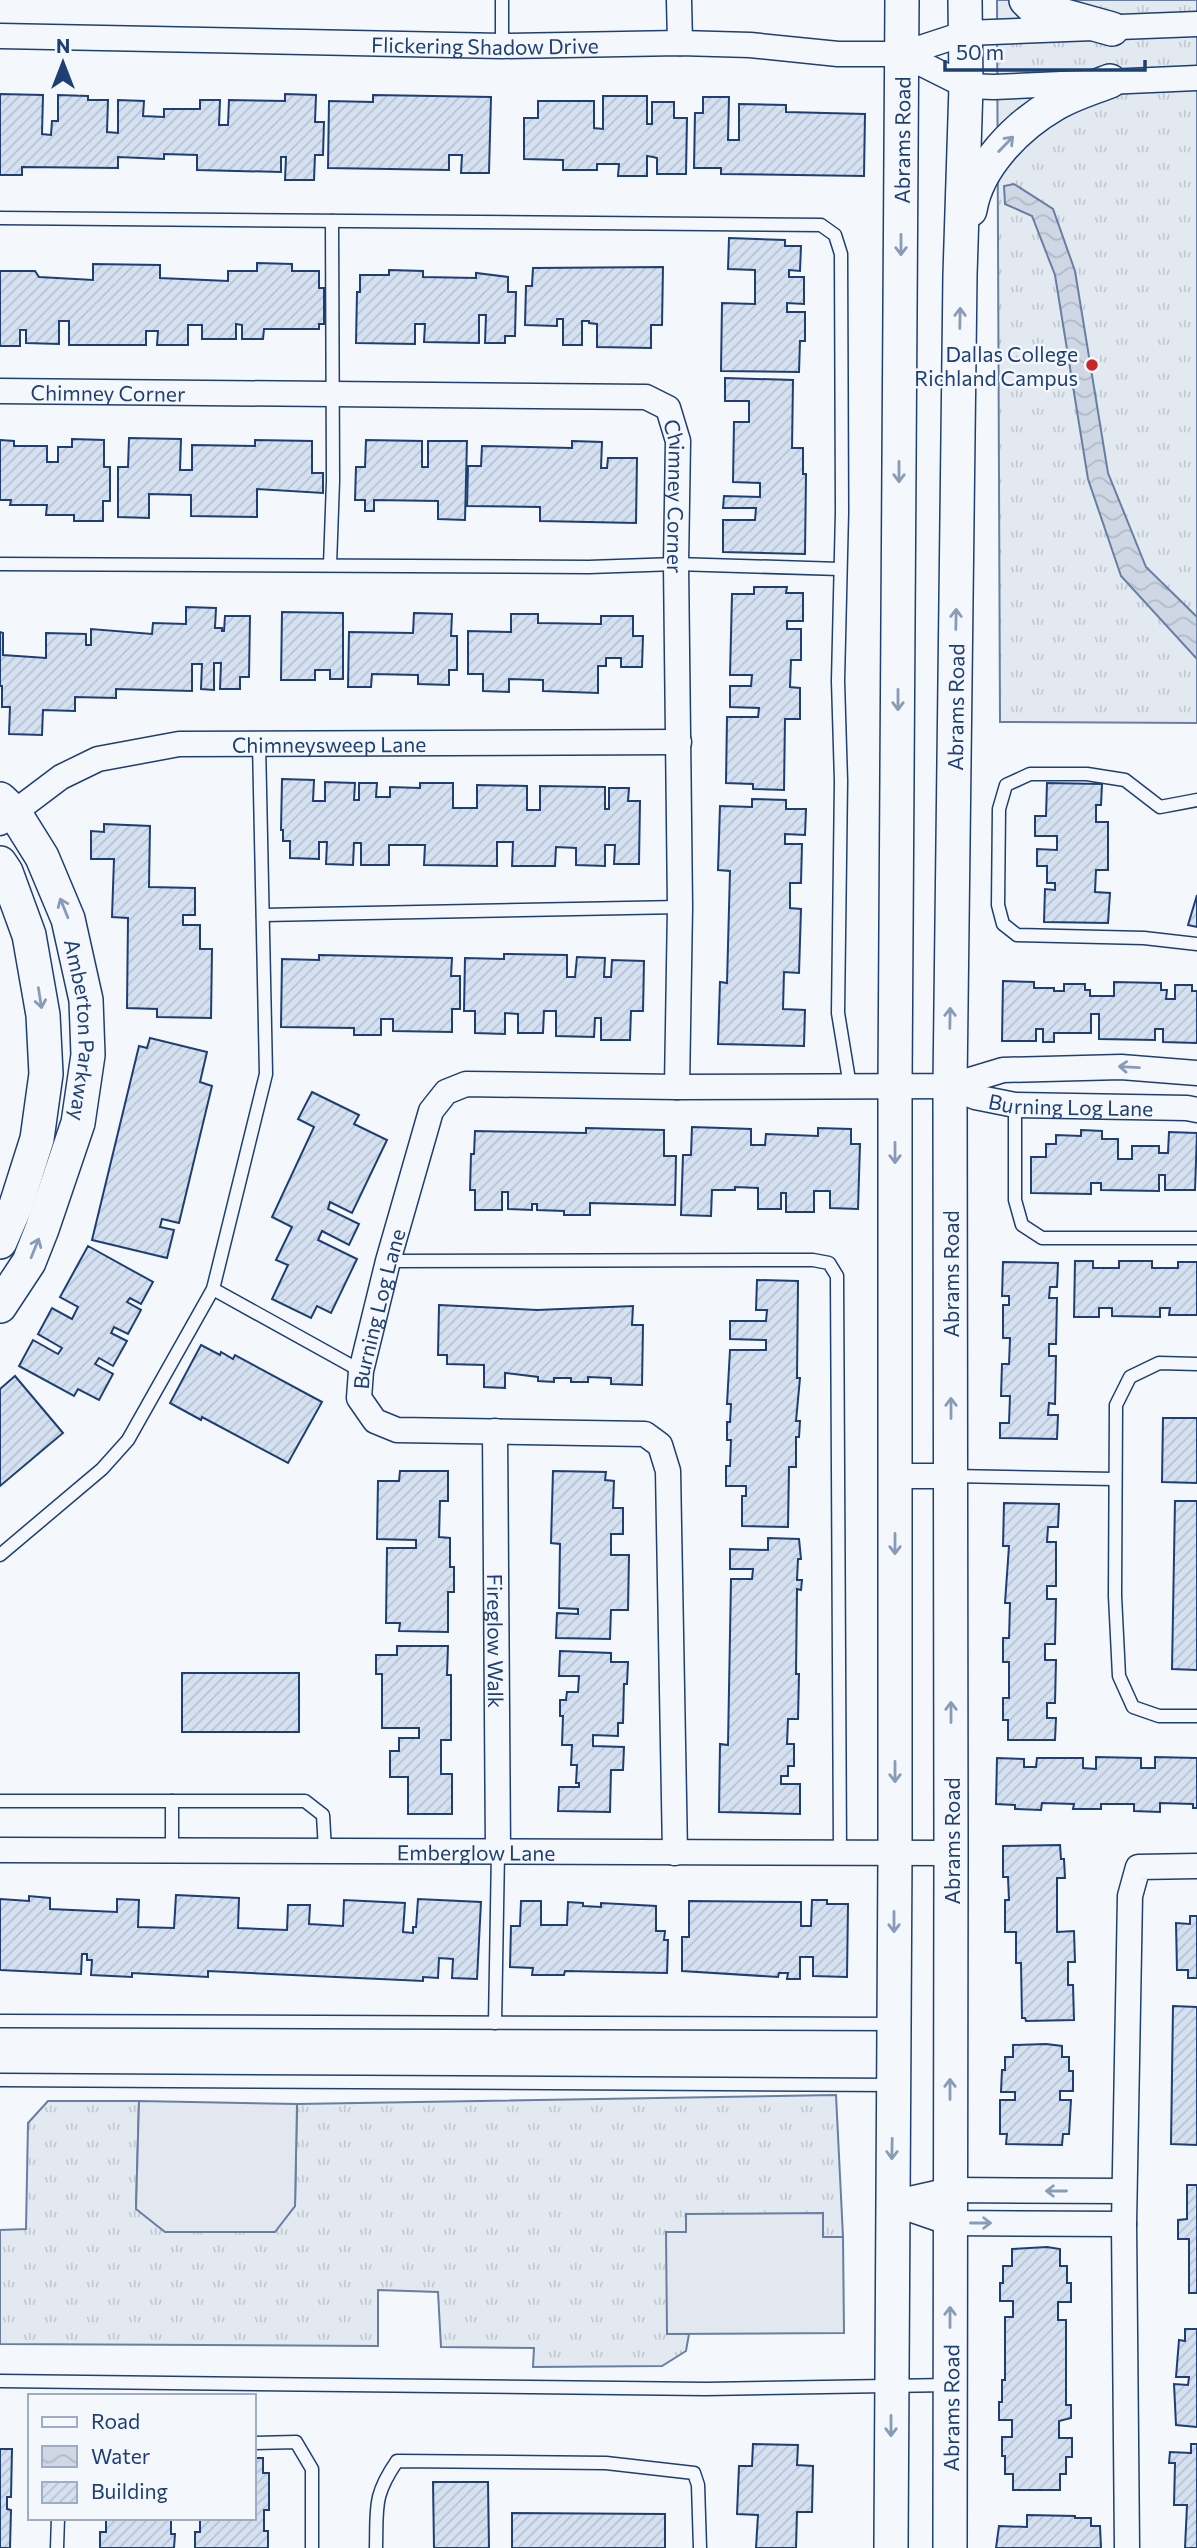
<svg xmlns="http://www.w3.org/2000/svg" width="1197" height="2548" font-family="Commissioner,sans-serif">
<defs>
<pattern id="grass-tufts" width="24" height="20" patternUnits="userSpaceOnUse" patternTransform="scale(1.75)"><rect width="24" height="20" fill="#e3e9f0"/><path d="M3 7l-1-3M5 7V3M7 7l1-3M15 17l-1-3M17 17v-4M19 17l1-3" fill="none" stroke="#c2c9d1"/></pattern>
<pattern id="water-waves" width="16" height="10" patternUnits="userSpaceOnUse" patternTransform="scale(1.75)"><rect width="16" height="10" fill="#cfd7e4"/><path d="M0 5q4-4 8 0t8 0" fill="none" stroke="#b1bac7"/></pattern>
<pattern id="building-hatch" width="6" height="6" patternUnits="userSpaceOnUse" patternTransform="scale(1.75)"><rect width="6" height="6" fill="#d5e0f0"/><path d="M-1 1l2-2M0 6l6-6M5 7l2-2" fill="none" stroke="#b6c1d1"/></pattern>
</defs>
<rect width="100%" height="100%" fill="#f4f7fb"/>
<!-- grass -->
<g fill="url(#grass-tufts)" stroke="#687fa3" stroke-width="2">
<path d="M997 0H1197V723L1000 722Z"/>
<path d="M836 2095 843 2237H823V2213L686 2232H667V2334H689L686 2351 662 2366 533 2367 534 2348 441 2347 438 2292 378 2290V2346L0 2344V2230L26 2229 28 2123 48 2101H139L136 2208 274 2232 295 2206 297 2104Z"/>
</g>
<!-- parking -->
<g fill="#e3e8f0" stroke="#687fa3" stroke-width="2">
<path d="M139 2101 297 2104 295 2206 275 2232H165L136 2209Z"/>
<path d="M823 2213V2237H843L844 2333 667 2334 666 2232H686V2214Z"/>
</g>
<!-- water -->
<path fill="url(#water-waves)" stroke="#687fa3" stroke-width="2" d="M1014 184 1053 209 1075 271 1108 473 1146 567 1197 617V659L1121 576 1088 479 1055 275 1032 216 1005 204 1004 186Z"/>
<!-- building -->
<g fill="url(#building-hatch)" stroke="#1d3f73" stroke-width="2">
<path d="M0 94 43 95 42 134 51 135 52 121H58V95L88 96V100H108L107 132 118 133V100L144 101 143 116 164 117V109H200V100H220L219 125H228L229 100 285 101V94L316 95 315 122H324L323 155H315L314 180H285L286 157H281V172L197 170V155L164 154V159L118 157V168L22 167V175H0Z"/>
<path d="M373 95 491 97 489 173H461L462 155H449V170L328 168 329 101 373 102Z"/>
<path d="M603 96H647V124H652V102H674V118H687L686 174H657V158L653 157 647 156V176H618L619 164H597V170H563V160L524 159V118H538V101H594V128L603 129Z"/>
<path d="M703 97H729L728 140H739V104L786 105V112L865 114 864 176 721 174V168H694L695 113H703Z"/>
<path d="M729 238 785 240V246H801L800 271 789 270V277H804V304L787 303V312H805V341H800L799 372 721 371 722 303 755 304V270L728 269Z"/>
<path d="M257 263 292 264V271H319V288H324V324H319V329H264L263 339H242V325L236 324V339H202V325H188V345H157L158 331H146V345H69V321H59V344L26 343V330H20V346H0V271H35L39 277 93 280V264L160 265V278L228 281V271H257Z"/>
<path d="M663 267 662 325H651V348L597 347V324L589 323V321H582V345H563V319H557V326L525 325 526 286H532L533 268Z"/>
<path d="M389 270 423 271V277L476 278V273L508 277V292H516L515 336H505V343H485L486 315H479V343L424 342 425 324H415V344L356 343 357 292H360V275H389Z"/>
<path d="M725 378 793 380 792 448H803V474H806L805 554 723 552V520H755L756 508H723L724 496 760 497V483L733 482 734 422H749V401H725Z"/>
<path d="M129 438 181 439 180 470H192V445L255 446V440L312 441V473H323V493L257 489V517L191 516V495L149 494V518L118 517V467H128Z"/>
<path d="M72 439 104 440V467H110V501H103V521H74V515H46L47 505H10L11 500H0V440L14 441V446H47V462H58V447H72Z"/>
<path d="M366 440 422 441V467H428V441H467L465 520 438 519V501L374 500V511H365V500H355L356 467H365Z"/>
<path d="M572 441 602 442 601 468H607L608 458H637L636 523 540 521V507L467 506 468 466H481L482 446 572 448Z"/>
<path d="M754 587H787L786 593H803V621H787V629H801V660H791L790 687 800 688V719H785L784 790 753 789V784L726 783 727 717H758L759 708 730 707V686H751L752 675H730L732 594H754Z"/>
<path d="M186 607 216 608 215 628H222V631H224L225 616H250L249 677H240V689H220L221 663H214V690L201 689 202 664H192V691L116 689V698L75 697V711L43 710 42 735 9 734 10 707H2V686H0V632L3 633V655L46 658V633L86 634V645H91V629L152 634 153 623 186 624Z"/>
<path d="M282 612 343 613V679H330V670H315V680H281Z"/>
<path d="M414 613 452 614 451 636H457V670H449V685L418 684V675L372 674 371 687H348L349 632 413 633Z"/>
<path d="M511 614H538V623L601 624V616H633V636H643L642 667H621V658H606V666H598V693L543 691V680L509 679V692L483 691V674H468V631L511 632Z"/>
<path d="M282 779 314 780 313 801H325V782L355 783 354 800H359V783H377L376 797H390V787L420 788V783H453V808H477V785L527 786V810H540V786L605 787V809H609V788H629L628 801H640L639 864H614L615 845H605V866L576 865V848L556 847 555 866H512L513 842H497V866L424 865 425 845H389V865H361V843H354L353 865 326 864 327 842H319V859L290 858V841H283V830H281Z"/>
<path d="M1047 783 1102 784 1101 805H1096V822H1108V870H1096L1095 892 1110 893 1108 923 1044 922 1045 889 1055 890V883H1047V866H1037V849L1057 850V836H1035V816H1046Z"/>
<path d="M752 799 786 800V809H806L805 835 785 834V844H802L801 883H790V908L801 909 799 973 784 972 783 1009 805 1010 804 1046 718 1044 720 982 727 983 730 871 718 870 720 806 752 807Z"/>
<path d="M104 824 150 826 149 887 195 888V915H183V925H200V949H212L211 1018 157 1017V1009L127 1008 128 918 112 917 114 859H91V831L104 832Z"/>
<path d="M1197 895V927L1188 925Z"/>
<path d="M504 954 567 955V977H575L577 957 605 958 604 977H611L612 960 644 961 643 1011H631L630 1040H601V1018H595L594 1037 556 1036V1011H544L543 1033H518V1014L505 1013V1034L475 1033V1011H464L465 958 504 959Z"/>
<path d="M319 955 452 958 451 976H460V1009H452V1032L393 1031V1019H381V1035H354V1028L281 1027 282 959 319 960Z"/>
<path d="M1003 981 1034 982V988H1054V991H1064V984H1085V990H1090V996H1114V982L1161 983V990H1167L1166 999H1175V985H1192V991H1197V1043L1163 1042V1029H1155V1040L1099 1039V1014H1091V1033H1054V1042H1043V1029H1036V1041H1002Z"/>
<path d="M150 1038 207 1052 200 1082 212 1086 179 1223 162 1219 160 1227 174 1230 167 1258 92 1240 139 1046 147 1048Z"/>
<path d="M312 1092 359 1115 354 1124 387 1140 352 1213 330 1202 328 1209 359 1224 349 1245 322 1231 318 1240 357 1259 331 1313 317 1306 311 1318 272 1299 288 1265 276 1260 292 1227 272 1217 314 1127 298 1119Z"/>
<path d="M692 1127 751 1129V1145H765L766 1134 818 1136V1128L851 1129V1144H860L858 1209 830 1208V1191H814V1212H786V1193H781V1209H758V1188L735 1187V1190H712L711 1216 681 1215 683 1155H691Z"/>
<path d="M586 1128 664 1130V1156H676L675 1205 590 1203V1215H564V1211L537 1210V1204H532V1210L508 1209V1192H502V1210H475V1190H470L471 1154H474L475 1131 586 1133Z"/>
<path d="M1081 1130 1102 1131V1139H1118V1159H1132V1146H1159V1153H1168L1169 1132 1197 1133 1195 1190H1165V1175H1159V1191L1101 1190V1183H1091V1194L1031 1193V1157H1046V1144H1056V1135L1081 1136Z"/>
<path d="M88 1246 153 1282 141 1304 130 1298 127 1302 141 1310 128 1334 114 1327 111 1333 127 1341 113 1366 99 1358 95 1364 113 1374 99 1400 78 1389 74 1396 19 1366 33 1340 58 1354 62 1348 38 1334 52 1308 72 1319 78 1307 60 1297Z"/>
<path d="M1075 1261H1093V1268H1119V1261H1152V1268H1178V1262H1197V1315H1169L1170 1308H1160V1317L1112 1316V1308H1099V1317H1074Z"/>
<path d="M1003 1262 1058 1263 1057 1287H1050L1049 1298H1057L1056 1344H1049V1356H1056L1055 1404 1049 1403 1048 1415H1058L1057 1439 1000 1438V1423H1009L1010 1396H1001L1002 1364H1009L1010 1338H1003V1305H1009V1296H1002Z"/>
<path d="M757 1280 798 1281 797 1378H800L796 1421H800L799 1437H796V1467H789L788 1527 742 1526V1496H746V1486H726V1466H730L731 1440H727V1422H730L731 1404H727L730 1350H766V1340L730 1339V1321H766L767 1310H756Z"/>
<path d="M439 1305 537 1310 633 1306 632 1325H643L642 1385 611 1384V1378L588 1377V1382H571V1378H554V1382L538 1381V1377L505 1373V1388L484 1387V1365L447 1364V1355H438Z"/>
<path d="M201 1345 220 1355 221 1352 233 1359 235 1355 322 1402 288 1463 202 1417 201 1420 170 1403Z"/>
<path d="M15 1376 63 1433 0 1486V1389Z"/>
<path d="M1163 1418H1197V1483L1162 1482Z"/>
<path d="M400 1471H448V1501H440L439 1537 450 1538V1567H454V1592H448V1632L399 1631 400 1623H386L387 1548H416V1540L377 1539 378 1481H399Z"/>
<path d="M553 1471 606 1472 605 1480 614 1481 613 1508H623V1534H611V1555H629L628 1610H611L610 1639 556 1638 557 1613 578 1614V1609L559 1608 560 1544 551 1543Z"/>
<path d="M1175 1501H1197V1670L1172 1669Z"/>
<path d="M1004 1503 1059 1504 1058 1527H1048L1047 1542H1056V1586H1047V1599H1056L1055 1644H1045V1660H1056L1055 1703H1047V1718H1056L1055 1740H1008V1720H1003V1698H1009V1662H1003V1638H1009L1010 1603H1005L1009 1546H1003Z"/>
<path d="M768 1538 799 1539 801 1559H798L797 1580H802L801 1590 797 1589 796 1674H799L798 1719H788L787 1744H794V1766H788V1776H781V1784H800V1814L719 1812 720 1744 728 1745 731 1579H752L753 1569H730V1549L768 1550Z"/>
<path d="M397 1646H448L447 1675H451V1740H441V1774H452V1814H408V1777H390V1751H399V1738H419V1728H382V1674H376V1655H397Z"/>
<path d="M560 1651 611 1653V1662H628L627 1684H624L623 1723H618V1736L593 1735V1746L624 1747 623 1770H611L610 1812 558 1811 559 1787H579V1783H576L577 1765H571L572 1745H562L563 1716H560V1700H566L567 1692H578L579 1676H559Z"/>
<rect x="182" y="1673" width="117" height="59"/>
<path d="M1096 1757 1141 1758V1768H1155V1757L1197 1758V1808H1193V1804L1160 1803V1812L1134 1811V1804H1101V1809H1073L1074 1804 1042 1803 1041 1810 1015 1809V1805L996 1804 997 1758 1024 1759V1767H1036L1037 1758H1083V1768L1096 1769Z"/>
<path d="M1060 1845 1061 1859H1064L1065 1878H1057V1932L1074 1931 1075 1962H1068V1985H1073L1074 2020 1026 2021 1025 2018H1022L1021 1963H1016V1932H1005V1900H1009L1008 1877H1003V1846Z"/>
<path d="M176 1895 239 1898 238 1928 287 1930 288 1905H310L309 1924 343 1926 344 1900 405 1903 403 1932 413 1933V1927H416L418 1899 481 1902 477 1979 452 1978 453 1959 439 1958 438 1978 423 1977V1981L208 1971V1977L132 1973V1977L91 1975 92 1960H87V1954H82L81 1974 0 1970V1899L29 1901V1896L50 1898V1909L117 1912V1899L139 1900 138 1927 174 1928Z"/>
<path d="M812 1900H827V1904H848L847 1977 813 1976V1957H800V1979H787L788 1973H779L778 1977 682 1971V1937H689V1901L801 1902V1926H811Z"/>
<path d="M521 1901H541V1925H567L568 1902 583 1903V1906L601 1907V1903L656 1906V1931H665L664 1940H668L667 1973 565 1971 564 1975H532L533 1968 510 1967 511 1926H520Z"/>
<path d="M1190 1916H1197V1978H1188V1970H1177L1176 1923 1190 1924Z"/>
<path d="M1173 2006 1197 2007V2145L1171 2144Z"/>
<path d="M1046 2044 1062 2046V2057H1069V2071H1073V2091H1060V2100H1071L1069 2134H1063L1062 2145 1006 2144 1007 2134H1000V2100H1015V2092H1001L1002 2070H1005V2057H1013V2045Z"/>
<path d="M1187 2185H1197V2293H1189V2239H1178V2220L1187 2219Z"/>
<path d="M1047 2247 1060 2249V2266H1067V2283H1071V2302H1058V2320H1066V2405H1071V2418L1059 2421V2438H1072V2457H1066V2474H1060V2490H1013V2474H1005V2456H1002V2437H1012V2420H999V2402H1002V2380H1005V2317H1013V2301H1000V2283H1003V2266H1012V2249Z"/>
<path d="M1185 2329H1197V2427L1176 2425 1174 2384 1188 2385 1189 2377H1176L1179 2340 1185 2341Z"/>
<path d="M753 2444 798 2445 797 2465 813 2466 812 2512H797L796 2548H756L758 2515 737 2514 739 2466H752Z"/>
<path d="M1191 2444H1197V2548H1185L1187 2505H1174L1175 2463H1169L1170 2452 1191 2453Z"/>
<path d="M0 2449H12L11 2497H7V2509L11 2510 10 2548H0Z"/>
<path d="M254 2458H263V2473H269V2510H264V2531H268V2548H195V2532H200V2518H254Z"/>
<path d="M433 2482H488L489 2548H434Z"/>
<path d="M512 2513 665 2514V2548H512Z"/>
<path d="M1027 2515 1075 2516V2518H1091V2526H1100L1101 2548H996L999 2526 1027 2527Z"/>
<path d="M106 2518H171V2534H175L174 2548H100V2532H106Z"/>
</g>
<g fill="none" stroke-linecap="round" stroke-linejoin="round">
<!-- lane casing -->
<g stroke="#1d3f73" stroke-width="15">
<g id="lane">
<path d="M502 46V0"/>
<path d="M0 218 821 225 835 235 841 254 842 512 838 681 841 781 838 1013 850 1086"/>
<path d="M0 564 589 567 676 564 840 569"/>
<path d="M330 565 333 481 332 221"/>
<path d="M1197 800 1160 807 1125 780 1087 774H1030L1006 785 999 809 998 905 1003 924 1017 935 1144 938 1197 944"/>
<path d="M263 915 680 907"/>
<path d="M1015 1105V1200L1022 1225 1042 1238H1197"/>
<path d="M388 1261 813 1260 829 1263 837 1276 840 1853"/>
<path d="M213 1289 361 1371"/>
<path d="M1197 1364 1159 1363 1130 1377 1116 1405 1115 1596 1119 1676 1133 1707 1159 1716H1197"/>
<path d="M952 1476 1114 1479"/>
<path d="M0 1555 102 1469 128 1440 213 1289 266 1074 259 743"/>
<path d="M0 1801H305L323 1815 325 1850"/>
<path d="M172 1801V1850"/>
<path d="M0 2021 892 2024"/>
<path d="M495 2023 498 1852"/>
<path d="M0 2080 892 2085"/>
<path d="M0 2381 706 2389 949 2385"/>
<path d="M254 2443 296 2442 312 2469V2548"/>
<path d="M57 2548 58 2518"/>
<path d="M376 2548C377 2507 373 2496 397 2461L606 2463 694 2473 698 2485 700 2548"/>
</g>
</g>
<!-- street casing -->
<g stroke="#1d3f73" stroke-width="27">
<g id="street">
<path d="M679 0 680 43"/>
<path id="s1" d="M0 36 502 46 680 43 750 45 838 54H902L966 33 1197 24"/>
<path d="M902 54 966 86 994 87 1197 78"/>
<path id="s2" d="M0 391 646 397 668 408 678 441 676 564 680 907 677 1087"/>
<path id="s3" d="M0 823 61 777 98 759 179 744 679 742"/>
<path id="s4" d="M950 1086 975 1097 1015 1105 1187 1108 1197 1110"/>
<path id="s5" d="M495 1431 498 1852"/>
<path d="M895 1476H951"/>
<path id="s6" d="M0 1850 951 1853"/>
<path id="s7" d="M675 1853 668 1471 660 1445 645 1434 397 1430 375 1421 359 1398 361 1371 388 1261 431 1111 446 1092 466 1084 677 1087 950 1086 1003 1070 1121 1067 1197 1073"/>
<path d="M892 2203 950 2223 1124 2224"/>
<path d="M892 2203 950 2190 1124 2191"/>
<path d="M1127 2548 1124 2224 1130 1896 1138 1867 1197 1866"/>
</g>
</g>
<!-- secondary casing -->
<g stroke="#1d3f73" stroke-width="36">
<g id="secondary">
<path d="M1026 0 1033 7 1112 29"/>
<path d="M970 210C977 166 1017 126 1055 104 1072 94 1092 88 1110 81"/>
<path id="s8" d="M0 799 14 812 42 857 68 919 86 1000 88 1055 78 1123 42 1229 29 1262 0 1306"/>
<path d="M0 863 6 872 29 935 43 1015 46 1074 37 1139 16 1205 0 1242"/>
<path id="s9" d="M891 2548 895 1853V1085L902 0"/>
<path id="s10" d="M950 2548 951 1853 950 1086 960 275 966 86 965 0"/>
</g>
</g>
<!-- lane -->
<use href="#lane" stroke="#f4f7fb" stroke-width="12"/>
<!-- street -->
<use href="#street" stroke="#f4f7fb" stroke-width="24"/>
<!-- secondary -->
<use href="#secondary" stroke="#f4f7fb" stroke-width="33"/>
</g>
<!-- one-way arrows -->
<defs><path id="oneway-shaft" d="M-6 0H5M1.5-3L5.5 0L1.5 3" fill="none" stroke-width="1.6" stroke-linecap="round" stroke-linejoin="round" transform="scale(1.75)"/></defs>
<g stroke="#889bb7">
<use href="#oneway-shaft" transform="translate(1006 144) rotate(-46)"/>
<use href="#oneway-shaft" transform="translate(901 245) rotate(90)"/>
<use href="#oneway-shaft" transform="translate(960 318) rotate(-89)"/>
<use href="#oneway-shaft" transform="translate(899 472) rotate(90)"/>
<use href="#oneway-shaft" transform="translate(956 619) rotate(-89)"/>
<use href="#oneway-shaft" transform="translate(898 700) rotate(90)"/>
<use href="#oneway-shaft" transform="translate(64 908) rotate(-112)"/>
<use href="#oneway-shaft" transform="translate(40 998) rotate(81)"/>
<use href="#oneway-shaft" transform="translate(950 1018) rotate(-89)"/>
<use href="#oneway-shaft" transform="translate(1129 1067) rotate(-177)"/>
<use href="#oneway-shaft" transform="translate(895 1153) rotate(90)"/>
<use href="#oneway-shaft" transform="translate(35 1248) rotate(-68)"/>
<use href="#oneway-shaft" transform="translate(951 1408) rotate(-90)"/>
<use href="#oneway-shaft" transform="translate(895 1544) rotate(90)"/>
<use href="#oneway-shaft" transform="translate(951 1712) rotate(-90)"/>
<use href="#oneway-shaft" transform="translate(895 1772) rotate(90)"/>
<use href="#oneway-shaft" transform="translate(894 1922) rotate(90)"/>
<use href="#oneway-shaft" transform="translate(950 2089) rotate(-90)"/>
<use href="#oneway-shaft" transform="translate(892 2149) rotate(91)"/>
<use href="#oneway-shaft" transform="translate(1056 2191) rotate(-180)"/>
<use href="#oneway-shaft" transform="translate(981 2223)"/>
<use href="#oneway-shaft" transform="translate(950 2317) rotate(-90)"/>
<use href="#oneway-shaft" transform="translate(891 2426) rotate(90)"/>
</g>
<!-- markers -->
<circle fill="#c62828" stroke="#f4f7fb" stroke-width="2.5" cx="1092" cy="365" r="7"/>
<g text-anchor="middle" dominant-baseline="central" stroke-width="5" stroke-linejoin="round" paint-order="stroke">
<!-- street labels -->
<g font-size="21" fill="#1d3f73" stroke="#f4f7fb">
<text stroke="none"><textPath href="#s1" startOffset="485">Flickering Shadow Drive</textPath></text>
<text stroke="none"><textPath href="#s9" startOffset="2408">Abrams Road</textPath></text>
<text stroke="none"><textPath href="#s2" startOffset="108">Chimney Corner</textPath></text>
<text stroke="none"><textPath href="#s2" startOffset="760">Chimney Corner</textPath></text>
<text stroke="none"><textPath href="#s10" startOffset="1841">Abrams Road</textPath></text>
<text stroke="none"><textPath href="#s3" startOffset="350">Chimneysweep Lane</textPath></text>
<text stroke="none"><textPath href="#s8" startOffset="252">Amberton Parkway</textPath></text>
<text stroke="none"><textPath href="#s4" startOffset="124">Burning Log Lane</textPath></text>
<text transform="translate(950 1274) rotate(-90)">Abrams Road</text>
<text stroke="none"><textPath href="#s7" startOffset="819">Burning Log Lane</textPath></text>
<text stroke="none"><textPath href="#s5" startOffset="210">Fireglow Walk</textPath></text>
<text transform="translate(951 1841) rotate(-90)">Abrams Road</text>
<text stroke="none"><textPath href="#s6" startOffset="476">Emberglow Lane</textPath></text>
<text stroke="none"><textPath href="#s10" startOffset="140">Abrams Road</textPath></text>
</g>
<!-- poi labels -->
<g font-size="21" fill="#1d3f73" stroke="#f4f7fb" text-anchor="end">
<text x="1078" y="353">Dallas College<tspan x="1078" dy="24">Richland Campus</tspan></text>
</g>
</g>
<!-- legend -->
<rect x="28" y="2394" width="228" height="126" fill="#f4f7fb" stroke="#9eadc5" stroke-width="2"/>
<rect x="42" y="2417" width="35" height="10" fill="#f4f7fb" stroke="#9eadc5" stroke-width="2"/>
<text x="91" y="2429" font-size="21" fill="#1d3f73">Road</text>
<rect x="42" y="2446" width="35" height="21" fill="url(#water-waves)" stroke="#9eadc5" stroke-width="2"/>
<text x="91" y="2464" font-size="21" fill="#1d3f73">Water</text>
<rect x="42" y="2482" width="35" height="21" fill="url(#building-hatch)" stroke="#9eadc5" stroke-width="2"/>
<text x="91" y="2499" font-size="21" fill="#1d3f73">Building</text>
<!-- north arrow -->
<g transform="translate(63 63)" stroke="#f4f7fb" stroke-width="5" paint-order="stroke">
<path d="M0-5L12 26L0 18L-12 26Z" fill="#1d3f73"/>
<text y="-10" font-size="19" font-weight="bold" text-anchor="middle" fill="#1d3f73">N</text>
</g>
<!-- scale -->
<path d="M945 60v10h200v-10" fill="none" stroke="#1d3f73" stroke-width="3.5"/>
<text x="956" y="60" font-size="21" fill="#1d3f73" stroke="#f4f7fb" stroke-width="5" paint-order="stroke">50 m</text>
</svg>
